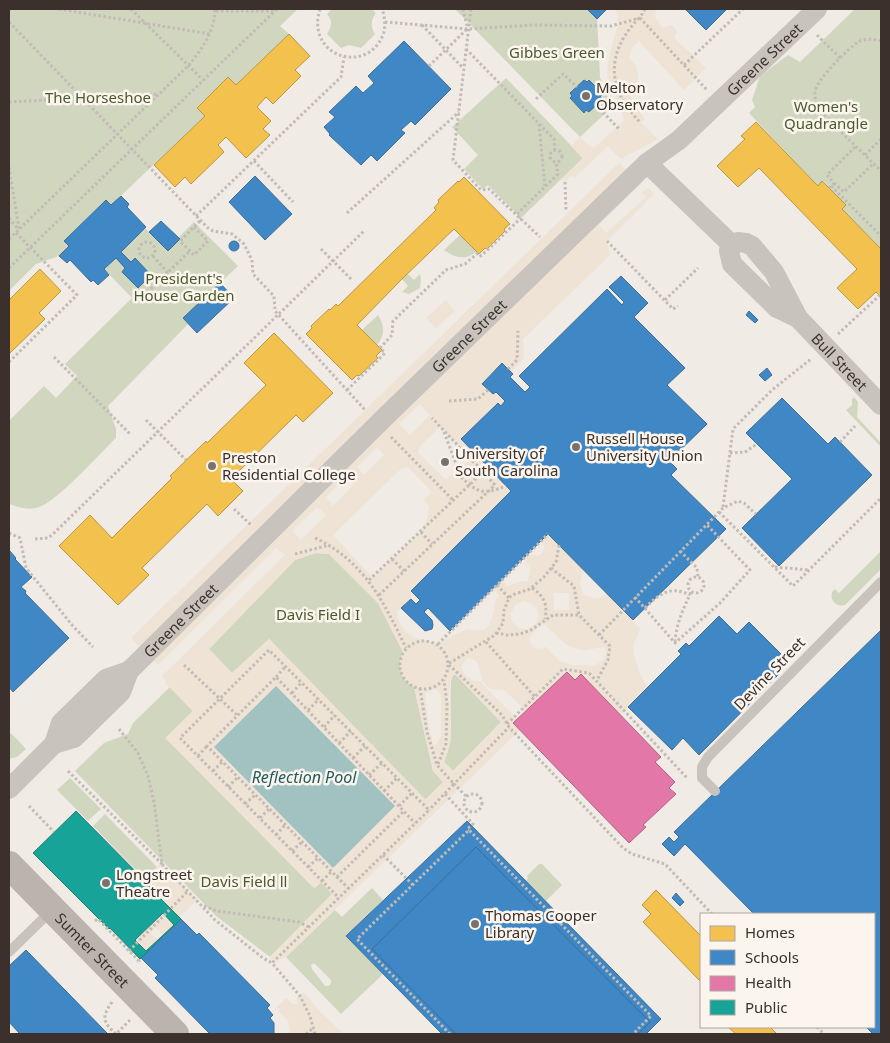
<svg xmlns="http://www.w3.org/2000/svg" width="890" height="1043" font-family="'Noto Sans',sans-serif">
<rect width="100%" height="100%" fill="#f0ebe5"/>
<!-- green -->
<g fill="#d1d6bf" fill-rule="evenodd">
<path d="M9 9H298L280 26 289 34 236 85 228 77 197 107 205 116 111 205 106 200 64 241 69 246 59 256 36 264 9 291Z"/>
<path d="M332 9H371L376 13C370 21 371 27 375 34L361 48 349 45 341 48 327 34C332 26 333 21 327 14Z"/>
<path d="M455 9H587L597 19 600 77 612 107 580 137Z"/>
<path d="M855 9H881V249L842 209 846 205 823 181 818 186 749 113 755 107 752 100 760 76 788 55 800 62Z"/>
<path d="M506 78 583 158 521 218 488 185 483 189 464 169 478 155 452 127Z"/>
<path d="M194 222 238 266 220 283 234 298 197 333 188 324 108 406 116 429V438C99 454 58 501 39 507 28 511 18 507 9 504V421L44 386 56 398 77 376 65 364 132 298 104 269 116 258 125 268 122 272 138 288 151 275 135 259 131 262 121 252 145 228 168 251 178 238Z"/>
<path d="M460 235 477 251C466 261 455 258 444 250Z"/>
<path d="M408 274 414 280 420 274 421 279 420 288 409 294 402 292 408 286 402 279Z"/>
<path d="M378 315C385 326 385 335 377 345L362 330Z"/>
<path d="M854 397 858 402 857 417 881 443V447L846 410 852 405V399Z"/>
<path d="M881 551V569L845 605C836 607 830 601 832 592L835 589 839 593Z"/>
<path d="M316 553 329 554 378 603 403 652C397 667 401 678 414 687L433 771 443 782 425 800 269 639 232 673 209 649 295 560Z"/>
<path d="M453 675H456L501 722 453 771 444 762C455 739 449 710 451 686 451 681 451 679 453 675Z"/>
<path d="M170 687 193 711 166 738 314 888 321 882 332 894 270 957 216 916 75 771 104 743 128 734 133 723Z"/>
<path d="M11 733 26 749 17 757 9 759V735Z"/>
<path d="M70 778 101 809 88 821 57 790Z"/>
<path d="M105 814 157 867 145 879 93 826Z"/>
<path d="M539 864H542L562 885 546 901 526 881 528 878 527 876Z"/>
<path d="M372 888 383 900 346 936 383 974 341 1014 286 957 335 910 342 917ZM314 963 331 980V984L328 986H325L312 969 311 965Z"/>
</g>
<!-- plaza -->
<g fill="#eee3d5" fill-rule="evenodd">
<path d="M615 9H656L655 17 662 28 672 25 677 31 674 38 706 68 684 90 639 41 632 47 629 58 636 66 638 76 637 83 629 92 632 101 645 120 640 122 658 139 621 159 608 146 574 178 572 175 565 182 562 179 583 159 571 146 580 137 584 142 594 148 625 120 607 76 608 62 618 24V16Z"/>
<path d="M619 163 641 184 599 225 606 233 646 197 641 192 649 188 654 194 607 241 610 255 523 339 524 358 511 372 502 363 482 384 492 394 496 392 505 401 501 406 498 403 461 440 511 491 411 591V599L397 612 398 620 406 632 414 637 437 644 467 629 477 631 486 629 492 620 496 599 499 595 493 589 502 580 507 586 523 581H528L530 569 525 558 529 554 536 556 542 554 545 547 541 541 548 534 583 569 580 584 583 594 594 599 600 598 606 593 640 629 634 643 633 652 641 677 648 687 620 715 582 675 575 680 567 672 526 711 504 690 491 689 483 682 478 664 475 660 468 658 465 660 461 667 465 675 473 681H479L517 719 513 723 520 730 286 957 272 963 270 957 332 894 321 882 315 888 165 738 193 711 165 683 166 681 162 676 285 555 276 548 158 665 131 638ZM420 404 430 415 410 435 399 424ZM440 427 470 459 446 480 418 453 420 446ZM377 447 384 455 364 475 357 467ZM408 467 432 492 424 500 429 507 427 519 421 532 372 577 333 535 402 468ZM347 477 353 485 333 506 326 497ZM317 507 326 515 301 540 292 531ZM316 553 329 554 378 603 403 652 400 660V668L402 676 407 683 414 687 433 771 443 782 426 800 269 639 232 673 209 649 295 560ZM553 593H569V610H554ZM524 601 532 604 536 607 539 615 536 624 528 629H523L519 628 512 622 511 613 515 605ZM543 623 564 643 573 648 584 650 604 647 606 653 603 660 595 666 572 665 559 661 546 647 539 649 534 648 530 643V638L532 634ZM453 675H456L501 722 453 771 444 762 451 741 449 695 451 679ZM436 689 441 695V736L436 745 433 744 429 728 425 693Z"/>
<path d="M446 300 455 311 436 328 426 318Z"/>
<path d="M161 863 197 900 179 917 150 888 151 887 145 880Z"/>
<path d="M163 913 174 925 163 935 156 928 150 933 157 940 146 951 135 940Z"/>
<path d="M304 992 320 1012 344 1034H287L290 1031 288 1021 276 1008 286 998 292 1004H297V998Z"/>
</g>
<!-- water -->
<path fill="#a1c2c1" d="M276 686 395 806 333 868 214 747Z"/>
<!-- homes -->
<g fill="#f2c14e" stroke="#bb9644">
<path d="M289 34 310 56 295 70 301 76 273 104 266 97 257 107 271 121 263 129 270 135 246 158 226 137 218 145 224 152 191 184 185 177 175 187 154 165 205 116 197 108 228 77 236 85Z"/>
<path d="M756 122 818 186 822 181 846 205 842 209 881 249V297L876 292 858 309 837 288 857 269 759 168 738 187 717 166 745 139 741 136Z"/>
<path d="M464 177 510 224 504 229 505 231 487 249 485 248 479 254 454 229 402 279 357 325 382 350 376 356 378 358 359 376 357 375 352 380 306 334 312 328 311 326 329 309 330 310 336 304 338 306 436 210 434 208 439 202 438 200 458 181 459 182Z"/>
<path d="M40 269 61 291 39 313 45 319 9 354V300Z"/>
<path d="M274 333 333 393 303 422 296 415 237 473 239 475 233 481 243 491 218 516 207 504 142 568 149 575 118 605 59 546 90 515 112 538 172 478 170 476 206 441 207 443 266 385 244 363Z"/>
<path d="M656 890 701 936V982L643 922 651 914 642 905Z"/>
<path d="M728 1027H770L777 1034H736Z"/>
</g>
<!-- schools -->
<g fill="#3f88c5" stroke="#3e6e97">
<path d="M587 9H607L597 19Z"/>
<path d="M685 9H727L706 30Z"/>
<path d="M404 41 451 89 415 125 411 121 401 130 405 133 377 161 371 155 361 165 329 135 330 134 324 127 335 117 329 112 356 86 363 93 374 83 368 76Z"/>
<path d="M584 80 587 82 589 80 603 94 600 97 603 99 589 112 586 110 584 113 570 98 572 96 570 93Z"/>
<path d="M255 176 292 214 265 240 229 202Z"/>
<path d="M121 196 129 204 127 207 146 227 121 252 131 262 135 258 151 275 138 288 122 272 125 268 116 258 104 269 109 275 98 285 93 280 91 282 70 260 67 263 59 256 69 246 64 241 106 200 111 205Z"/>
<path d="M161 221 180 239 168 251 149 232Z"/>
<circle cx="234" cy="246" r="5"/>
<path d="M621 276 648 303 634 317 685 368 667 385 707 424 669 461 677 469 671 475 726 529 633 620 548 534 450 631 428 608 424 612 432 620 433 625 432 629 425 631 401 608 411 599 416 604 420 600 411 591 511 491 461 439 498 403 501 406 505 401 496 392 493 394 482 384 502 363 513 374 510 377 525 392 530 387 519 376 607 289 622 305 624 302 609 287Z"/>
<path d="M220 283 234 298 197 333 183 318Z"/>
<path d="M749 311 758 320 755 323 746 315Z"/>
<path d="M767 368 772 375 765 381 759 375Z"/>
<path d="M782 398 828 444 835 437 872 475 779 566 742 528 792 479 746 433Z"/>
<path d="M9 550 16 558 15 559 32 577 21 587 26 591 25 593 69 638 13 692 9 687Z"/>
<path d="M719 616 737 634 749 622 785 658 774 669 779 674 699 755 683 738 672 750 628 707 681 654 678 651 686 643 689 646Z"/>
<path d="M881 630V1034H873L866 1027H874V914H754L685 844 674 856 662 844 669 837 674 842 679 837 674 832Z"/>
<path d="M467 821 661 1019 646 1034H442L346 936Z"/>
<path d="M476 847 650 1022 638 1034H456L372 949Z"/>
<path d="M676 893 684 902 680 906 672 898Z"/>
<path d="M181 919 197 935 199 933 270 1005 267 1008 273 1015 270 1018 274 1023V1034H210L155 978 158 975 141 958Z"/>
<path d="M26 950 105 1031 108 1034H20L9 1022V966Z"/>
</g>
<!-- health -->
<path fill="#e377a8" stroke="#b16282" d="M567 672 575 680 581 674 661 757 655 762 675 782 669 788 676 794 643 825 646 827 629 843 513 723Z"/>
<!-- public -->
<path fill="#17a398" stroke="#228077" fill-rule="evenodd" d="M76 811 151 887 150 888 181 919 140 959 110 928 109 929 33 853ZM163 913 174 925 146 951 135 940Z"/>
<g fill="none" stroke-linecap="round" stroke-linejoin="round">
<!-- path -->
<g stroke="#c2bbb6" stroke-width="3" stroke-dasharray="2.5 2.5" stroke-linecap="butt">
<path d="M59 9 210 34"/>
<path d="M131 9 203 80"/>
<path d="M320 9C305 56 366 76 383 35 386 27 385 17 382 9"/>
<path d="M463 9 467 26"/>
<path d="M471 9 453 160 481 190 489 189 540 237"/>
<path d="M645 9 640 18 707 90"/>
<path d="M216 11H274"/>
<path d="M639 18C606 52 606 88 640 122"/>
<path d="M9 22 208 228 213 231 232 234 244 244 252 260 253 274 274 296 275 311 365 410"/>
<path d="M385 22 468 29 535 25 611 26 640 18"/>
<path d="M422 25 463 68"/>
<path d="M817 35 841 59"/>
<path d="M881 41C874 39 865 38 858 42 848 49 816 80 815 92 814 100 819 108 823 114L881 171"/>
<path d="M466 49 554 139 555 150"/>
<path d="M684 65 743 9"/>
<path d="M429 66 467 29"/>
<path d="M536 99 563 74 577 87"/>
<path d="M9 102 159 94"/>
<path d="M596 105 620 130"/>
<path d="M539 124 545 187"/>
<circle cx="556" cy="156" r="6"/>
<path d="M865 155 881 139"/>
<path d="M254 161 293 202"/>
<path d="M9 167 19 229"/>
<path d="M565 182 566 211"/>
<path d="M834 183 844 192 874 163"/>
<path d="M831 186 881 236"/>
<path d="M829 188 834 183 827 175 856 146"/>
<path d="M347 213 459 112"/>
<path d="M517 214 558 174 556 162"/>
<path d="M196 216 341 77 344 57"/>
<path d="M9 218 18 229"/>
<path d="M194 227 208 241 194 255 180 241 200 221"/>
<path d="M9 239 188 66C202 49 215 31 215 9"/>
<path d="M607 241 673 309 678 306"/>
<circle cx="147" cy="250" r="8"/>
<path d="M321 249 352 280"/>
<path d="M153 256 168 273"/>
<path d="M9 268 277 9"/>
<path d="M140 299 190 251"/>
<path d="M665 300 698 268"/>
<path d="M838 334 880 295"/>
<path d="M54 357 131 435"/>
<path d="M9 362 77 295 15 232"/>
<path d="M508 369 517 360 518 331"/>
<path d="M347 390 385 353 380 348 392 335 393 321 446 270 465 264 478 253 481 256 521 218"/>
<path d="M449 401 478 399 488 390"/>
<path d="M146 420 186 460"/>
<path d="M444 432 461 477"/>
<path d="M391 437 453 500"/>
<path d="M840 442 855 426"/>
<path d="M730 453 745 452 757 444"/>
<path d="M723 507 733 429 772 390 811 359"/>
<path d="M234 509 251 525"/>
<path d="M719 512 793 586 881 498"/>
<path d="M421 532 432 544"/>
<path d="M9 533 20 538 26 568 72 625 93 647"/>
<path d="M315 538C364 561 384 602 406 648"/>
<path d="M35 539 48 538 53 534 364 231"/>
<path d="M559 545 556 562 544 577 530 589 512 595 509 598 504 610 503 623 495 635 448 664 502 715 509 727 623 848 632 854 665 864 712 914"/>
<path d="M680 551 697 568 698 577"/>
<path d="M295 554 329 545"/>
<path d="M392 559 404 571"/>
<path d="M775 567 809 570"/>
<path d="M551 568 574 586 579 615 610 646 608 660 597 680"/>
<circle cx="696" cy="585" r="8"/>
<path d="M369 580 483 472 432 418"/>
<path d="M497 585 509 598"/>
<path d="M532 588C544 596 548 605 545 619"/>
<path d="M379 595 495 485 483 472"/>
<path d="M635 597 675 643 720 603 750 570 707 525"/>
<path d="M645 608C659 594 670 585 690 595"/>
<path d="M496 633 507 635 520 634 531 630 553 615H579"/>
<path d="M599 635 723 508 738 501 744 503 756 514"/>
<circle cx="424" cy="665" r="24"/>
<path d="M486 642 535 697"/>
<path d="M675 642C677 621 683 610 691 592"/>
<path d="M438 644 548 534"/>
<path d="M184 665 237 715"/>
<path d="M276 677 286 666"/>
<path d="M420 688 427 732 437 765 454 784 429 810"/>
<path d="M292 693 302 682"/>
<path d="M308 710 319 699"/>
<path d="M507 724 563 669 589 673 688 779"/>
<path d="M324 727 335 715"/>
<path d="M119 729 138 753 148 776 154 802 162 864 215 920 263 958 272 963"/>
<path d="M339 743 351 731"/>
<path d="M198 756 207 746"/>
<path d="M353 758 365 746"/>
<path d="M438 764 446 744 447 704 444 680"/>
<path d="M68 771 162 864"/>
<path d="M213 771 222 762"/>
<path d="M369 775 382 763"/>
<path d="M228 787 238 777"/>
<path d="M384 791 397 778"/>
<circle cx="473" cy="803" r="9"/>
<path d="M445 794 473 824 467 829 469 830"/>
<path d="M466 796 454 784 509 727"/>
<path d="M245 804 255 795"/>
<path d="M29 806 54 832"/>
<path d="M399 806 412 793"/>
<path d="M260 818 269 809"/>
<path d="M276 835 285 825"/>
<path d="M292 851 302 842"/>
<path d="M383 855 413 885"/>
<path d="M308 867 318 858"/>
<path d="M337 877 404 811"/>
<path d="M322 881 331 872"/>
<path d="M349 889 207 746 276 677 415 823"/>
<path d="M204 906 217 911 299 922 309 927"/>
<path d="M95 921 98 919 139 961 137 963"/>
<path d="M129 951 188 891"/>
<path d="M112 1002C101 1018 103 1022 116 1034L130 1020"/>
<path d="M817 1027 824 1034"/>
<path d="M306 1034 312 1029"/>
<path d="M315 1034 310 1016 300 996 272 963 429 810 269 650 180 738 339 898"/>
<path d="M450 1034 357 939 469 830 651 1016 633 1034"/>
</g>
<!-- lane -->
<g stroke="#c9c3be" stroke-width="10">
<path d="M715 791 702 778V767L708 757 881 582"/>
<path d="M9 952 51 911"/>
</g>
<!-- street -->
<g stroke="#c9c3be" stroke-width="20">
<path d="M647 163 732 245"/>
<path id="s1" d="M798 318 777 308 732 264 729 251 732 245 738 242 746 243 752 246 774 272 798 318 881 405"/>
<path d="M54 744 61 723 106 679 129 671"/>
<path id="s2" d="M9 789 54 744 74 738 121 692 129 671 387 415 647 163 679 140 817 9"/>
</g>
<!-- secondary -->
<path stroke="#bab3ae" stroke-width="28" id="s3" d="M9 865 175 1034"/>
<!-- path-bridge -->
<path stroke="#c2bbb6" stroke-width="3" stroke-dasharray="2.5 2.5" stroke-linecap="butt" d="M461 477C478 493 483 495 506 486"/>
</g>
<!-- markers -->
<g fill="#7a716c" stroke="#fbf5ee" stroke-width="2">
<circle cx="586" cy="96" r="5"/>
<circle cx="576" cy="447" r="5"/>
<circle cx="445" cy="462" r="5"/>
<circle cx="212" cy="466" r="5"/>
<circle cx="106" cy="883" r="5"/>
<circle cx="475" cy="924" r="5"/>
</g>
<g text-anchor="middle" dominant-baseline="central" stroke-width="5" stroke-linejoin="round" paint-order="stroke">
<!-- park labels -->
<g font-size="15" fill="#4a5a2e" stroke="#fbf5ee">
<text x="557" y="52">Gibbes Green</text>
<text x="98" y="97">The Horseshoe</text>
<text x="826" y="106">Women's<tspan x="826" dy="17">Quadrangle</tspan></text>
<text x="184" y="278">President's<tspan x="184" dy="17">House Garden</tspan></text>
<text x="318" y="614">Davis Field I</text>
<text x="244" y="881">Davis Field ll</text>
</g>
<!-- street labels -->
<g font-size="15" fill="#3b302b" stroke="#fbf5ee">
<text stroke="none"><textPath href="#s2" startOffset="1055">Greene Street</textPath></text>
<text stroke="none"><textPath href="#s2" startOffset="650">Greene Street</textPath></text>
<text stroke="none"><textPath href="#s1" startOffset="274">Bull Street</textPath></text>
<text stroke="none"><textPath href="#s2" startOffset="245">Greene Street</textPath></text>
<text transform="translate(769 673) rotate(-46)">Devine Street</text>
<text stroke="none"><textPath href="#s3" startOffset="119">Sumter Street</textPath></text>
</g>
<!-- poi labels -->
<g font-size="15" fill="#3b302b" stroke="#fbf5ee" text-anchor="start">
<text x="596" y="87">Melton<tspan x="596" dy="17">Observatory</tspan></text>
<text x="586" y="438">Russell House<tspan x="586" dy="17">University Union</tspan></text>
<text x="455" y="453">University of<tspan x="455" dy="17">South Carolina</tspan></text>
<text x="222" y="457">Preston<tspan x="222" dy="17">Residential College</tspan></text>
<text x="116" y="874">Longstreet<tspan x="116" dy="17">Theatre</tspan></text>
<text x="485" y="915">Thomas Cooper<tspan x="485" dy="17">Library</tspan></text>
</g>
<!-- water labels -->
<g font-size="16" font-style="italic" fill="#1f5a5e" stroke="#fbf5ee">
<text x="304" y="777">Reflection Pool</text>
</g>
</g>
<!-- border -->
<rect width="890" height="1043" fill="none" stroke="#3b302b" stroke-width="20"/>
<!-- legend -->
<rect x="700" y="913" width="175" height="115" fill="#fbf5ee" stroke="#aea6a0"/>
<rect x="710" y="926" width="25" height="15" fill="#f2c14e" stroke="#aea6a0"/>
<text x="745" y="938" font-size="15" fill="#3b302b">Homes</text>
<rect x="710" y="950" width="25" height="15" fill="#3f88c5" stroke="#aea6a0"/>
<text x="745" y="963" font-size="15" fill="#3b302b">Schools</text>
<rect x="710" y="976" width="25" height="15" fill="#e377a8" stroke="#aea6a0"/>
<text x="745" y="988" font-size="15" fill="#3b302b">Health</text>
<rect x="710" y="1000" width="25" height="15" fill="#17a398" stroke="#aea6a0"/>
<text x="745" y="1013" font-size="15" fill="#3b302b">Public</text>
</svg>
